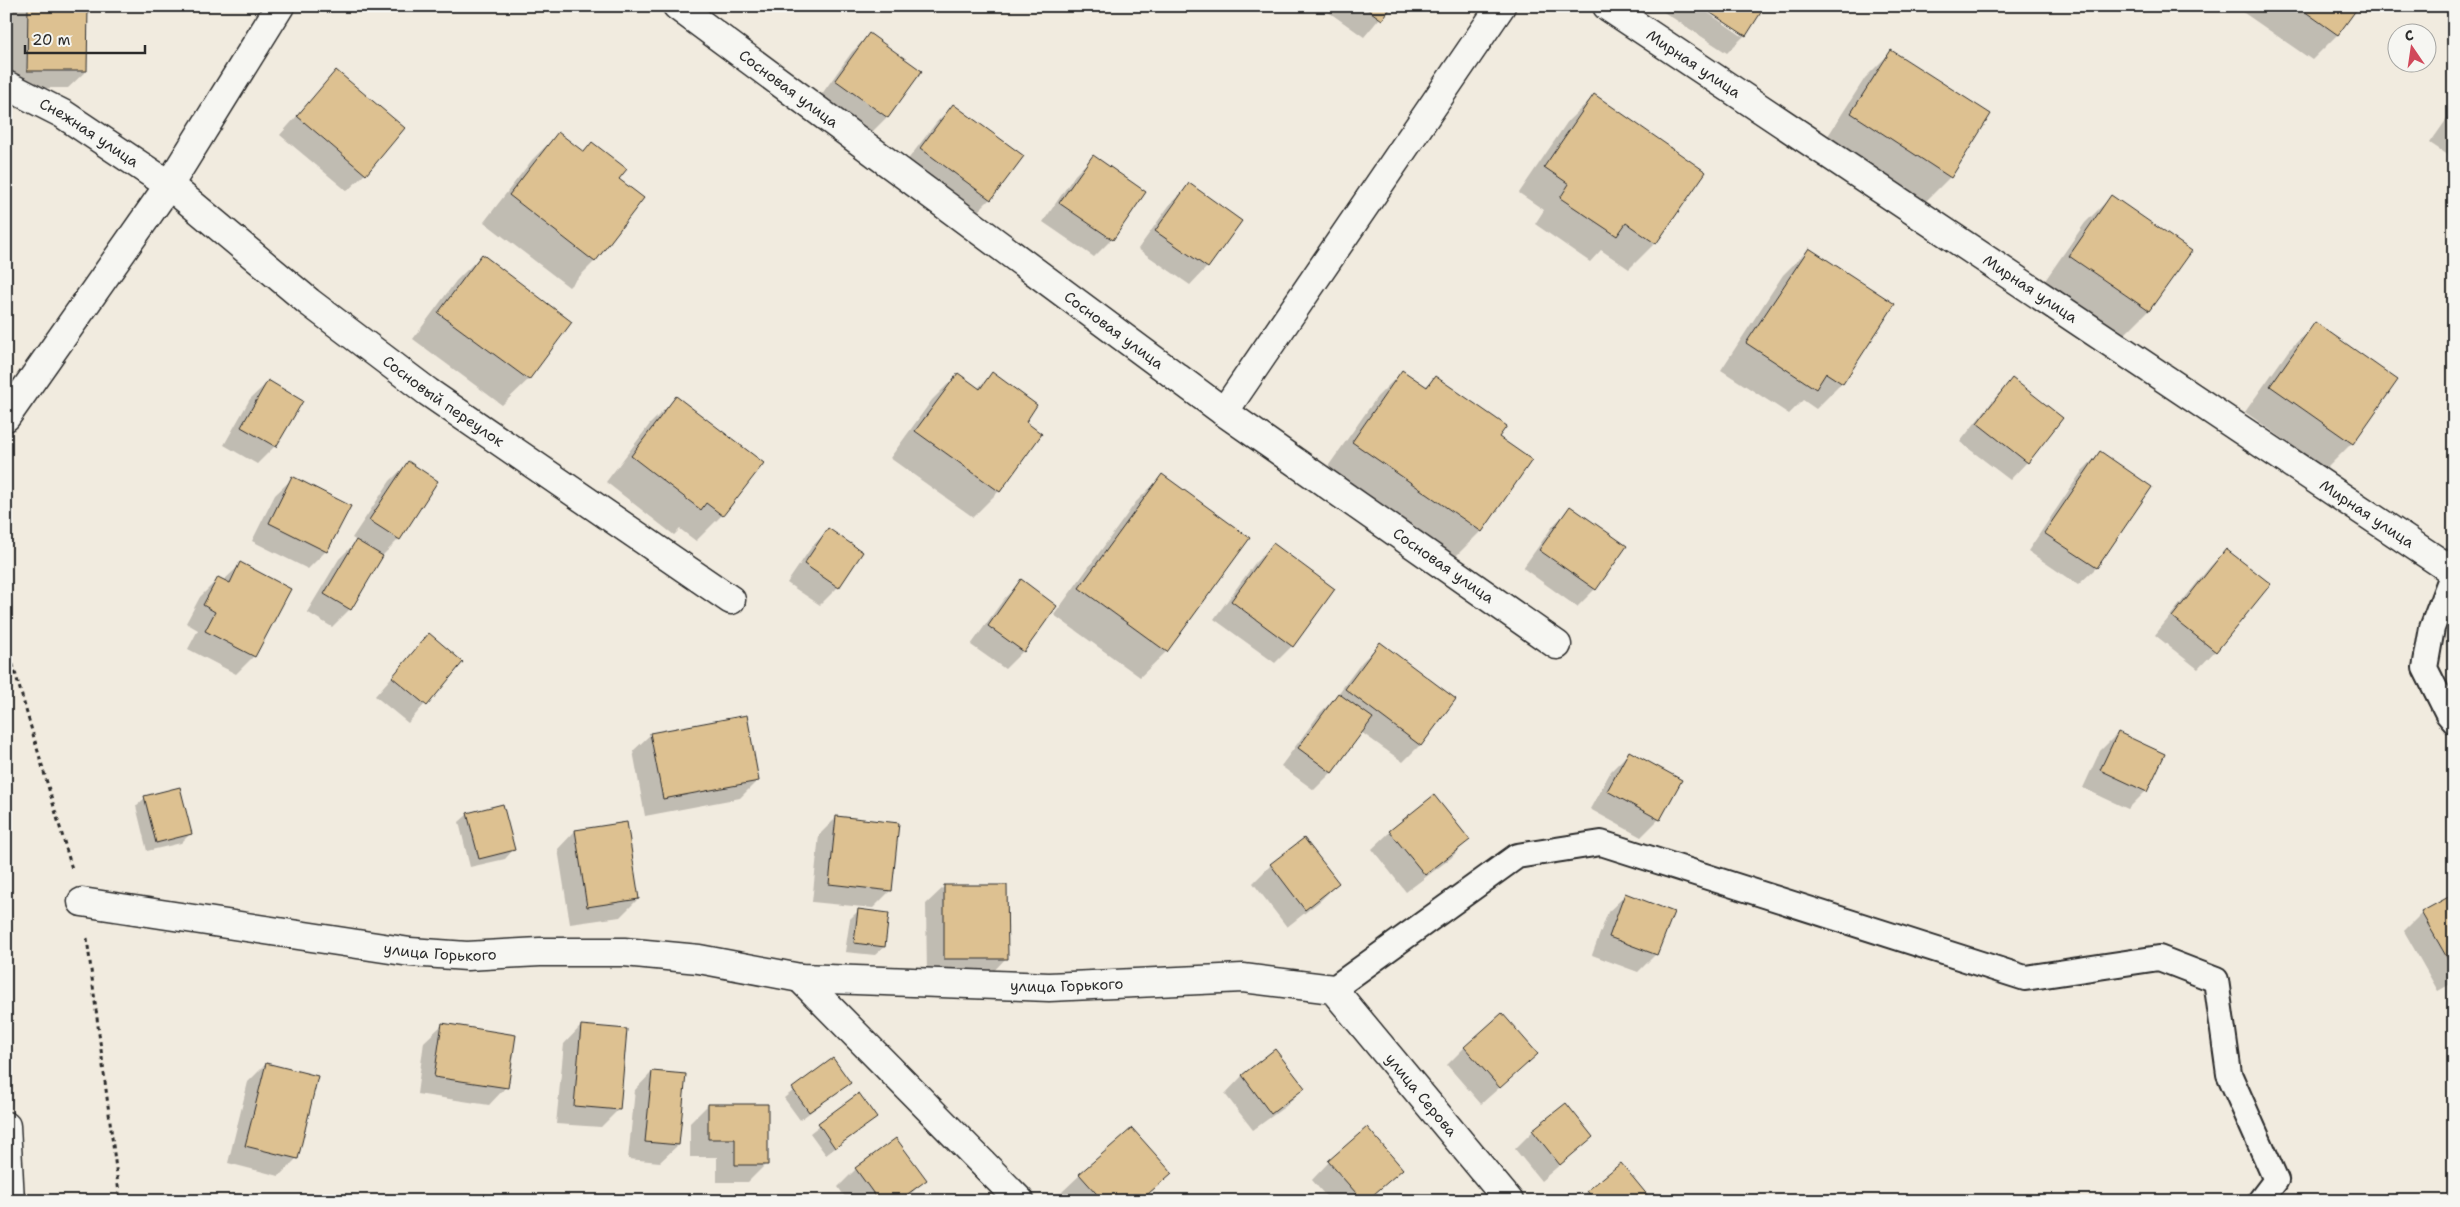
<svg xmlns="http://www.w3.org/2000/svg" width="2460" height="1207" font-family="'Shantell Sans',sans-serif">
<rect width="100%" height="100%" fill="#f1ebdf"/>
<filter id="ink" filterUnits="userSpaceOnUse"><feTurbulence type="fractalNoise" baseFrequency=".02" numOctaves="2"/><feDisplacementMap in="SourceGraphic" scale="10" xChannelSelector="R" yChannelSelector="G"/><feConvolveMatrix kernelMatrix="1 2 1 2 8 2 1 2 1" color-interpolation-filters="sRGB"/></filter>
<g filter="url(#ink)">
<!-- shadow -->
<path fill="#0003" d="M13,6H87L86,71L68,88H9L11,8Z
M1320,6H1390L1364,37Z
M1698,6L1742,36V32L1764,6L1745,35L1727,53L1656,7Z
M2234,6H2357L2337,35L2312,60Z
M870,34L887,117L869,135L819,98L852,52Z
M1891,52L1950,177L1924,203L1826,139L1865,78Z
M336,72L365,174L347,191L280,135Z
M1594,96L1655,243L1629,269L1601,250L1590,262L1535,224L1544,210L1519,193L1568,121Z
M953,105L1022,156L990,199L972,217L903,166L936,123Z
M2454,109V159L2430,143Z
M558,134L582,153L592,143L617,180L595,261L569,287L484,222L532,160Z
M1093,157L1144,193L1112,239L1094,257L1043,222L1075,175Z
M1189,185L1207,267L1190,285L1138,249L1171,203Z
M2111,197L2190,251L2148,311L2122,337L2044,282L2085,223Z
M1809,249L1894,304L1842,383L1816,409L1803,400L1789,414L1721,370L1783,275Z
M482,255L571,322L528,380L502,405L413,339L456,281Z
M2315,324L2352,443L2326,469L2245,412L2289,350Z
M1403,371L1425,387L1435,378L1497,437L1530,460L1481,531L1455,557L1327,468L1377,397Z
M958,374L977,389L992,374L1024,422L999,491L973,517L890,458L932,400Z
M2012,380L2027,462L2010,480L1960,442L1995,398Z
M268,382L275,446L257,464L224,445L250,399Z
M676,398L722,515L696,541L680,529L674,535L606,482L650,424Z
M2100,453L2150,487L2096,568L2078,585L2028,551L2082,471Z
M408,463L399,539L381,557L350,609L332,627L307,612L339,559L357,541L352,538L390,481Z
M1162,476L1249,539L1166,652L1140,677L1054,615L1136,502Z
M293,478L326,551L308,569L252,541L275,495Z
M1570,508L1595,589L1577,607L1523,568L1553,526Z
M828,530L838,587L820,605L787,583L811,548Z
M1273,545L1292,646L1275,663L1214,619L1255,563Z
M2226,550L2215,651L2198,669L2155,635L2209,568Z
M241,564L254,656L236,674L188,649L198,630L186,623L200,597L218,579L223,581Z
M1021,581L1023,651L1005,669L971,645L1004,599Z
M429,635L462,662L408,723L375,696Z
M1380,644L1420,745L1403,762L1361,732L1332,772L1314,790L1281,766L1320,713L1335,698L1362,662Z
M2118,733L2146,791L2128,809L2083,788L2100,751Z
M651,734L758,780L740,798L645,816L633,751Z
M1629,753L1659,819L1641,837L1590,809L1611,771Z
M145,798L190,834L181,843L147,851L136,806Z
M468,814L513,850L505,859L470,867L459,822Z
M837,817L890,891L873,908L812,902L819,835Z
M575,831L638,899L620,917L570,924L558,849Z
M1390,832L1468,840L1451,858L1406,892L1372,849Z
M1304,840L1338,883L1320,901L1287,927L1253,883L1271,865Z
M944,887L1006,958L989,976H927L926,904Z
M1626,895L1656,954L1638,972L1592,955L1608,912Z
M2454,896V982L2438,991L2404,931L2422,913Z
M858,911L884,947L875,955L845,952L850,919Z
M442,1025L506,1087L489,1105L417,1094L424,1042Z
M581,1026L618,1110L601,1127L556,1124L564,1044Z
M1465,1047L1537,1054L1481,1104L1447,1065Z
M1275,1051L1303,1088L1286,1106L1253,1130L1225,1094L1242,1076Z
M833,1060L849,1083L800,1120L784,1098Z
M266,1064L297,1158L279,1176L228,1163L248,1082Z
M652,1072L678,1145L660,1162L628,1159L635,1090Z
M859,1095L875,1118L826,1155L810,1133Z
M708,1105L766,1164L748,1182H717V1157H690V1123Z
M1566,1105L1592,1137L1541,1181L1515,1149L1533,1131Z
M1329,1162L1401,1168L1367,1201H1330L1312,1180Z
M856,1169L925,1180L903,1201H848L838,1187Z
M1170,1173L1141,1201H1070L1062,1192L1080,1175Z
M1588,1191L1643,1201H1579Z"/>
<!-- building -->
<path fill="#ddc191" stroke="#2b2b2b" d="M28,6H88L87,71H27Z
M1363,6H1392L1382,20Z
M1700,6H1765L1746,36Z
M2297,6H2359L2338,35Z
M869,33L922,71L888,118L835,80Z
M1891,50L1991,114L1951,178L1851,113Z
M336,70L405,128L366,175L297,116Z
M1594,94L1706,172L1656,244L1626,223L1617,236L1560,198L1569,184L1544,167Z
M953,104L1024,156L991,200L920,148Z
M558,132L584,152L592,142L627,169L619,179L644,198L595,262L509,195Z
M1093,155L1146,192L1113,240L1059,203Z
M1189,183L1242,221L1208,268L1155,231Z
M2111,195L2192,251L2149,311L2069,256Z
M1809,248L1895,304L1843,384L1826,373L1816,389L1746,343Z
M482,254L572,322L529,380L438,313Z
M2315,322L2398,380L2353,444L2270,386Z
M1402,370L1427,387L1435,376L1507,426L1499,437L1532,460L1482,532L1352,442Z
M992,372L1037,405L1026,422L1042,434L1000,492L915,431L958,373L980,389Z
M2012,378L2063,418L2028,463L1977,423Z
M268,380L303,401L276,447L241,427Z
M676,396L764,463L723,516L706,503L701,510L631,456Z
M2100,451L2152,487L2097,568L2044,533Z
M408,461L438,481L400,540L369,520Z
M1162,474L1250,538L1167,652L1079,588Z
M292,476L351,506L327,552L269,523Z
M1570,506L1627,546L1596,590L1539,550Z
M828,528L863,552L839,588L804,564Z
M356,540L383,556L351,610L324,594Z
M1273,543L1335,589L1293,647L1231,601Z
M2226,549L2271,584L2216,652L2172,617Z
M240,562L291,589L255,657L205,631L215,612L203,605L218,577L230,583Z
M1021,579L1057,606L1024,652L988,626Z
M429,633L463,662L427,706L392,677Z
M1380,642L1456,699L1421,746L1345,689Z
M1338,693L1373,718L1332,773L1298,748Z
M747,715L759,781L663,799L650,733Z
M2118,732L2165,754L2147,792L2100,770Z
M1629,751L1682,780L1660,820L1607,791Z
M180,787L192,834L156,843L144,796Z
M1434,795L1470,840L1425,875L1389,831Z
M503,804L515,850L479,859L467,813Z
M836,816L899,823L892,891L829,884Z
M627,822L639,899L587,907L575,830Z
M1304,838L1339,883L1305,910L1270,864Z
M944,885H1007L1008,959H944Z
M1625,893L1674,912L1657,955L1609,937Z
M2454,894V970L2421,912Z
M858,909L889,913L885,947L854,943Z
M1502,1013L1538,1054L1500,1088L1464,1047Z
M442,1023L516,1035L508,1088L434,1077Z
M581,1025L627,1029L620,1110L574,1106Z
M1275,1049L1305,1088L1271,1114L1242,1075Z
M833,1058L851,1083L809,1112L792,1088Z
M266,1063L318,1076L298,1159L245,1146Z
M652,1071L686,1074L679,1145L645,1142Z
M859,1093L877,1118L835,1148L818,1123Z
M1566,1103L1593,1137L1560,1165L1532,1130Z
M708,1104H768V1165H735V1139H708Z
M1367,1127L1403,1169L1366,1201H1363L1328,1161Z
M1132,1128L1172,1173L1140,1201H1103L1079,1174Z
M896,1138L927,1180L898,1201H879L855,1168Z
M1621,1163L1649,1197L1644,1201H1596L1587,1191Z"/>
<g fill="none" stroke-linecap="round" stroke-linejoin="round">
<!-- service casing -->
<g stroke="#2b2b2b" stroke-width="28">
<path id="service" d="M2453,573L2432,628L2425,668L2448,714L2454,721
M1333,989L1517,856L1601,843L2025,978L2159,958L2216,980L2229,1074L2276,1180L2260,1201"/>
</g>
<!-- minor casing -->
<g stroke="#2b2b2b" stroke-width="31">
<g id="minor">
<path id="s1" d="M677,6L1224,412L1557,645"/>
<path id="s2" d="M1607,6L2454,572"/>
<path id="s3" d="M6,85L63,114L169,185L309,302L428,392L731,600"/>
<path d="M1224,412L1501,6"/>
<path d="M6,417L169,185L280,6"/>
<path id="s4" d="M82,902L410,952L467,956L540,952H624L699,959L800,978L1049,987L1243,978L1333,989L1509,1201"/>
<path d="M800,978L1020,1201"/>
<path d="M6,1126L10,1201"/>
</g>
</g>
<!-- path -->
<path stroke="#2b2b2b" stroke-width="3" stroke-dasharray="4 4" stroke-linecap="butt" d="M6,641L72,869
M87,938L120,1201"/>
<!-- service -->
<use href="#service" stroke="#f6f6f2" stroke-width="24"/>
<!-- minor -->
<use href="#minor" stroke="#f6f6f2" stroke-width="28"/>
</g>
</g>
<g text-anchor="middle" stroke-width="4" stroke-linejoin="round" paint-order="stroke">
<!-- street labels -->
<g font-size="15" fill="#2b2b2b" stroke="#f6f6f2">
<text dy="5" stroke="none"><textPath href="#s2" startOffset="104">Мирная улица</textPath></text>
<text dy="5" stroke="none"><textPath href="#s1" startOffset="139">Сосновая улица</textPath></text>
<text dy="5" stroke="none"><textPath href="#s3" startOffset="96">Снежная улица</textPath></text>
<text dy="5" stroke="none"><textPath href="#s2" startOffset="509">Мирная улица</textPath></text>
<text dy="5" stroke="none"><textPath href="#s1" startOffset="544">Сосновая улица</textPath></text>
<text dy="5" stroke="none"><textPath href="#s3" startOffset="541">Сосновый переулок</textPath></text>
<text dy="5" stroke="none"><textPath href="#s2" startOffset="914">Мирная улица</textPath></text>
<text dy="5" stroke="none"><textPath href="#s1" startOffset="949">Сосновая улица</textPath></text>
<text dy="5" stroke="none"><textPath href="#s4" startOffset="362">улица Горького</textPath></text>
<text dy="5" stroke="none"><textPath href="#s4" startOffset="991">улица Горького</textPath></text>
<text dy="5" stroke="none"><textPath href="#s4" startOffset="1396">улица Серова</textPath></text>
</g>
</g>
<!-- margin -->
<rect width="2460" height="1207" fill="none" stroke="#f6f6f2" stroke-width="25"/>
<rect x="12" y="12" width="2435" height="1182" fill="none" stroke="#2b2b2b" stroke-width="2" filter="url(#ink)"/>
<!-- north arrow -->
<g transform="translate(2412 48) rotate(347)"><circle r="24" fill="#f6f6f2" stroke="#a5a5a2"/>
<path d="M0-4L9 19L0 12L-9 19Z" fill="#d1495b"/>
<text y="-8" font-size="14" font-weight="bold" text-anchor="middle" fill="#2b2b2b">С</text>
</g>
<!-- scale -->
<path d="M25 45v8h120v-8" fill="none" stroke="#2b2b2b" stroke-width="2.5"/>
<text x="32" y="45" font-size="15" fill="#2b2b2b" stroke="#f6f6f2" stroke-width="4" paint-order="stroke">20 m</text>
</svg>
